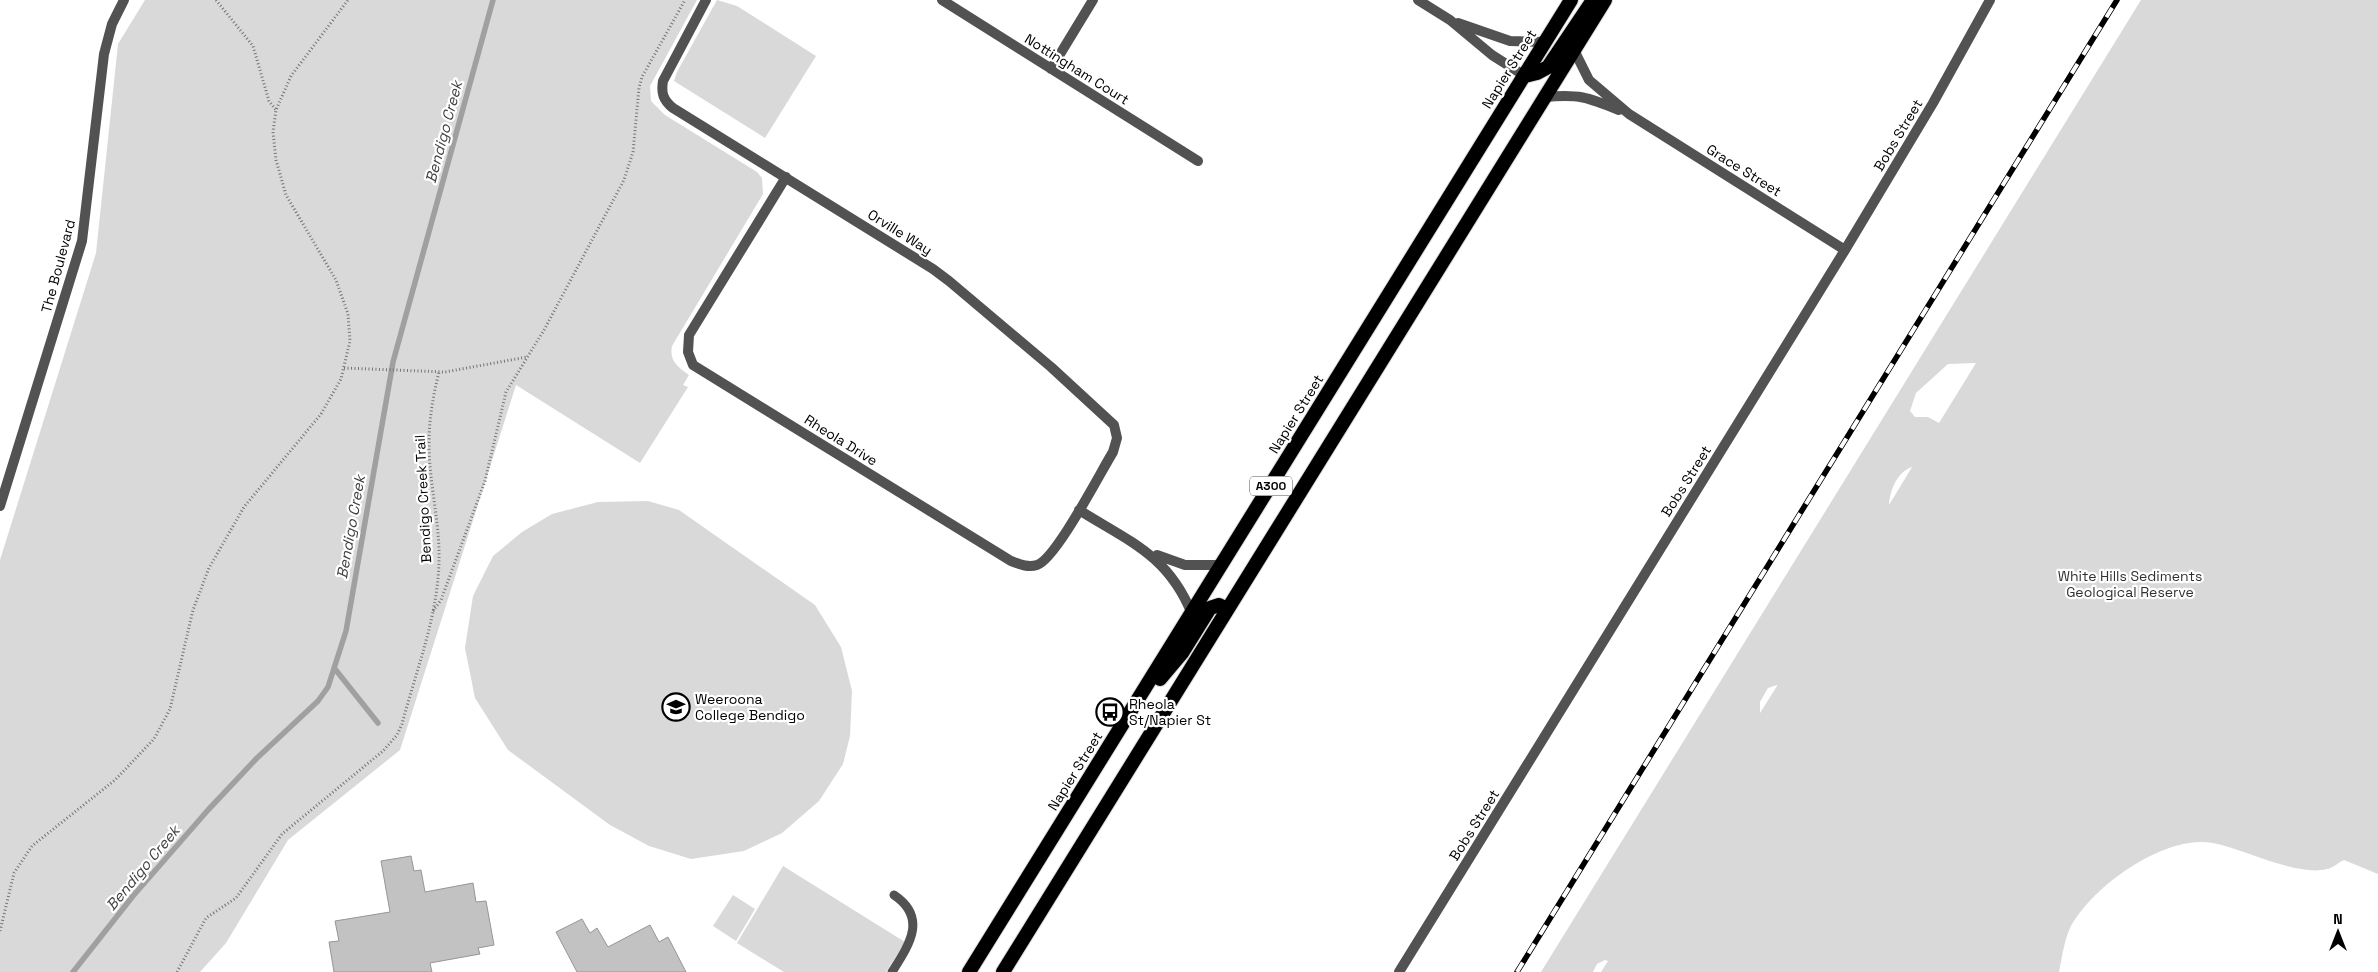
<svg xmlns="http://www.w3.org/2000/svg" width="2378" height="972" font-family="'Space Grotesk',sans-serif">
<rect width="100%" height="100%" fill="#fff"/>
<!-- green -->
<path fill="#d9d9d9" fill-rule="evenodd" d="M145,0H697L650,86L651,101L665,115L757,172L762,178L763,194L672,346C669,361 678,367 689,375L683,385L688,387L640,463L516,385L400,750L288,840L226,943L200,972H0V560L96,253L118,44Z
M717,0L737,6L816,56L765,138L674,81L677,72Z
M2141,0H2378V874L2344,860C2339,862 2333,868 2327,869C2298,877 2244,849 2213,843C2165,834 2092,886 2070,928C2064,941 2062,958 2059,972H1601L1608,961L1605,960L1597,964L1593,972H1541ZM1976,363L1939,423L1928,417H1915L1910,411L1916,393L1948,364ZM1912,467L1889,505C1890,490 1897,472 1912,467ZM1777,685V686L1760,713V702L1768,688Z
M648,501L679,510L815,605L841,647L852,691L850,736L843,764L819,801L782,833L744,851L691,859L649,846L610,825L508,750L475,698L465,648L473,596L493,556L522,532L552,514L598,502Z
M783,866L905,942L886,972H784L737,943Z
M733,895L755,909L736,941L713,926Z"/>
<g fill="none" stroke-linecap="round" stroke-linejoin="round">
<!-- stream -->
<path stroke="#a0a0a0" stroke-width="5.5" d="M335,669L378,723
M73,972L133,896L208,810L257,758L318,701L328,687L346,631L393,362L493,0"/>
</g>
<!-- building -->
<path fill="#c2c2c2" stroke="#969696" d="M411,856L414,871L421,870L425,892L473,883L476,902L486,901L494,945L478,948L480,954L430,963L432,972H334L329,942L339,941L335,921L390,912L381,861Z
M582,919L590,933L597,928L608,947L650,925L659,942L668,937L686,972H577L556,932Z"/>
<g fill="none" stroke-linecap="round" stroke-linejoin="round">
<!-- trunk casing -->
<g stroke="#dbdbdb" stroke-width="16">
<path id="trunk" d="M1525,76L1537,73L1548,67L1593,0
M1160,679L1182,653L1210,608L1219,605L1227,609
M969,972L1571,0
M1003,972L1605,0"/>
</g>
<!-- path -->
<path stroke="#747474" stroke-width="3" stroke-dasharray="1 2.5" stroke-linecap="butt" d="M216,0L253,46L269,101L276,110
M344,368L445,372L527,357
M433,611L441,600L485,481L506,392L544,330L624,180L633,152L639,88L642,77L685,0
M0,931L14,873L32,846L115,780L154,739L170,709L193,610L209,568L244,507L321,414L341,379L350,341L348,314L336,280L286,195L276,160L273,132L276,110L291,76L348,0
M177,972L206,918L236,898L282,834L383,751L397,735L402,724C416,671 438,616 439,561C440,522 429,483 429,444C429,419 433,396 439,372"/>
<!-- service -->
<path stroke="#525252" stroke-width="9" d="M892,972C909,945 928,918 894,895"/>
<!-- minor -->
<path stroke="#525252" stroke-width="10" d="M706,0L663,81C661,93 663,100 673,108L933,269L949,281L1051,367L1114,425L1117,438L1113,452C1100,473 1056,559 1037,565C1028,568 1019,564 1011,561L693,365L688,352L689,335L786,177
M942,0L1198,161
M1418,0L1450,20L1492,55L1525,76
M1458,23L1510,41L1546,42
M1574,50L1589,80L1629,114L1845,250
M1051,69L1093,0
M1545,97C1579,94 1587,97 1619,110
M0,506L82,241L104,54L112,24L124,0
M1079,510C1130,542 1168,555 1192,614
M1157,555L1185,565H1222
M1399,972L1845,250L1933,103L1990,0"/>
<!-- trunk -->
<use href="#trunk" stroke="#000" stroke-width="14"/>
<!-- rail casing -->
<g stroke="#000" stroke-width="5.5">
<path id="rail" d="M1517,972L2117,0"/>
</g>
<!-- rail -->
<use href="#rail" stroke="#fff" stroke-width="4" stroke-dasharray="11" stroke-linecap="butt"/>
</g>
<!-- icons -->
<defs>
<g id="school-ring" transform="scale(1.4375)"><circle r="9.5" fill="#fff" stroke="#000" stroke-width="1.5"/><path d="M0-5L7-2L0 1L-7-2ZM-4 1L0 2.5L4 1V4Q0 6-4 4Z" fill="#000"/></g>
<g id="bus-ring" transform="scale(1.4375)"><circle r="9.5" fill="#fff" stroke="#000" stroke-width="1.5"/><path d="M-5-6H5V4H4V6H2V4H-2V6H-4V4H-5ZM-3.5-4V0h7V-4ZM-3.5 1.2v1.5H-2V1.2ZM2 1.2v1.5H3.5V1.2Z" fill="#000"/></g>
</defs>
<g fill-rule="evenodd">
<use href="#school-ring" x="676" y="707"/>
<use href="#bus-ring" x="1110" y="712"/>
</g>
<g text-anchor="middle" stroke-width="4.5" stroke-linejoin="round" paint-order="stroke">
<!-- shield labels -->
<rect fill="#fff" stroke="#4c4c4c" stroke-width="1" x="1250" y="476.5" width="42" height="19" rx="4"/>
<g font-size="12" font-weight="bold" fill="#000">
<text x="1271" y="490">A300</text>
</g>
<!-- street labels -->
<g font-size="14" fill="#000" stroke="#fff">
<text transform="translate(1077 69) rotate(32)" y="5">Nottingham Court</text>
<text transform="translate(1509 69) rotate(-58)" y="5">Napier Street</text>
<text transform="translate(1898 135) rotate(-59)" y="5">Bobs Street</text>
<text transform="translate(1744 170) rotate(32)" y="5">Grace Street</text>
<text transform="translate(900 232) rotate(32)" y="5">Orville Way</text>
<text transform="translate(58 266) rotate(-75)" y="5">The Boulevard</text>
<text transform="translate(1296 414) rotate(-58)" y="5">Napier Street</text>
<text transform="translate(841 440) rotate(32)" y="5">Rheola Drive</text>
<text transform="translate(1686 481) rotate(-58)" y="5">Bobs Street</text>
<text transform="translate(423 499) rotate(-93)" y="5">Bendigo Creek Trail</text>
<text transform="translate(1075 771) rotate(-58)" y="5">Napier Street</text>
<text transform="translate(1474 825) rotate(-58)" y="5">Bobs Street</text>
</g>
<!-- park labels -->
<g font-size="14" fill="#303030" stroke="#fff">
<text x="2130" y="581">White Hills Sediments<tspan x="2130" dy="16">Geological Reserve</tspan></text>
</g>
<!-- poi labels -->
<g font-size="14" fill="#000" stroke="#fff" text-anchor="start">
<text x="695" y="704">Weeroona<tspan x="695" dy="16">College Bendigo</tspan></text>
<text x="1129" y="709">Rheola<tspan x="1129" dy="16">St/Napier St</tspan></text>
</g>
<!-- water labels -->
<g font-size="15" font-style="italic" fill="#414141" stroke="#fff">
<text transform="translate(444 132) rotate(-75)" y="5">Bendigo Creek</text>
<text transform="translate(351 527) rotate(-80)" y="5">Bendigo Creek</text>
<text transform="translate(143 868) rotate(-50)" y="5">Bendigo Creek</text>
</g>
</g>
<!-- north arrow -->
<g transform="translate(2338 932)" stroke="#ffffff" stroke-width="4" paint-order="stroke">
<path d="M0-4L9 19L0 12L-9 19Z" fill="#000000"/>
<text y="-8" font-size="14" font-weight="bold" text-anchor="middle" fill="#000000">N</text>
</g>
</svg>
